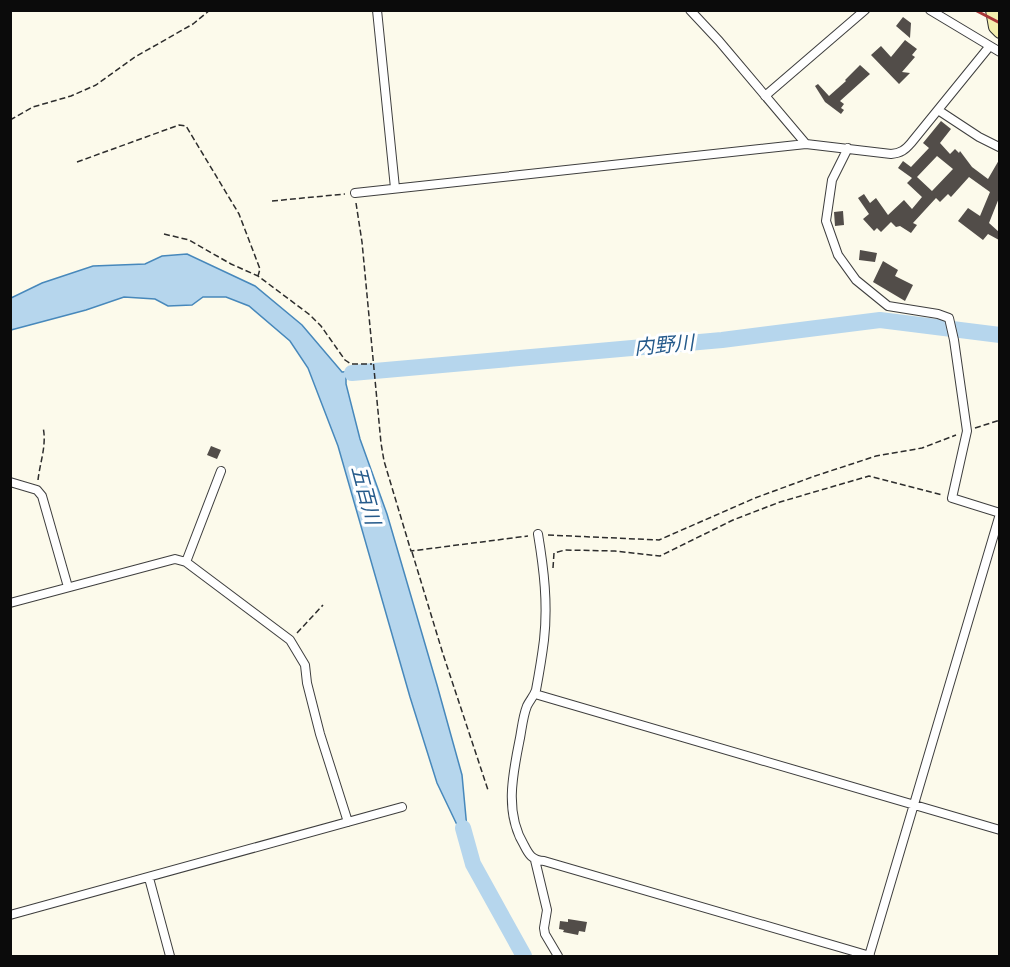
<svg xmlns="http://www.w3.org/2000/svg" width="1010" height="967" font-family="Lora,'Noto Sans JP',serif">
<rect width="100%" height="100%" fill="#fcfaeb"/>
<!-- water -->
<path fill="#b6d6ed" stroke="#4788bb" stroke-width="1.5" d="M187,254L255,286L302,325L342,372L373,370V373L346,377V384L360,439L387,514L437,685L462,775L469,850L437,783L410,697L338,446L308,368L290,341L249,306L226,297H203L192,305L168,306L155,299L124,297L86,310L11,330V298L42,283L93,266L145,264L162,256Z"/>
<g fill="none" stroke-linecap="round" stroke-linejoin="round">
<!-- river -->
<path stroke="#b6d6ed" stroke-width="16" d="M352,373L722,340L880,320L1000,335
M463,828L473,864L524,956"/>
</g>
<!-- building -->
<path fill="#524d49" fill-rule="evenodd" d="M903,17L911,23L910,38L896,26Z
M905,40L917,49L912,55L915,57L902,72L910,73L899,84L871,55L881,46L891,57Z
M860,65L870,74L840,101L844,104L841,108L844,110L841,114L825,102L815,86L818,84L829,96L846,81L845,80Z
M941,121L951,129L940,143L950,154L955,149L959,153L960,151L972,167L988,179L999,160V198L989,223L999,232V240L988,234L983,240L958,221L968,208L980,216L990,192L969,177L951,197L948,194L940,202L936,198L913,223L917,225L911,233L900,226L896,227L891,222L881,232L877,228L874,231L863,219L869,214L858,198L864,194L870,203L876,198L888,215L904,200L912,209L922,197L907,183L912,178L898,168L903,161L911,167L929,148L923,143ZM937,156L953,169L932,191L917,177Z
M843,211L844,225L835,226L834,212Z
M860,250L877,253L875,262L859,260Z
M883,261L898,270L895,276L913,285L905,301L873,282Z
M211,446L221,450L217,459L207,455Z
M568,919L587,922L585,932L579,931L578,935L563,932L564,930L559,929L560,921L568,922Z"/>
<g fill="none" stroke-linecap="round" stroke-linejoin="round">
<!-- minor casing -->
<g stroke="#3e3e3e" stroke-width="10">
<path id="minor" d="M377,10L395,188
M690,10L719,41L806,144
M930,10L1000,52
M765,96L865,10
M938,110L979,137L999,147
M848,148L832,180L826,221L838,255L856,280L888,306L938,314L949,318L954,340L967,431L952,498L1000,513
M355,193L806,144L891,154C901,153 905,150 911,143L989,47
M10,482L37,490L42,496L68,587
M538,534C544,570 548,604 544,640C542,656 539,674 536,690C534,696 530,700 527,706C523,716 522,727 520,738C513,773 504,812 524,845C529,855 532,860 544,861L870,956
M186,562L221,471
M10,603L175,559L186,562L290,640L305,665L307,683L320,734L348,822
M535,694L1000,830
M535,860L547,910L544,928L545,934L558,956
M149,878L170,956
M10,915L402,807
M869,956L1000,514"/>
</g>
<!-- secondary casing -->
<g stroke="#2d2d2d" stroke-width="14">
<path id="secondary" d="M992,10L995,27L1000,32"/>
</g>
<!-- path -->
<path stroke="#2d2d2d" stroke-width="1.5" stroke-dasharray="6 3" stroke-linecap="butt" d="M10,120L33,107L71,96L96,85L135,57L193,24L210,10
M77,162L179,125L186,126L239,214L260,269L258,276
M272,201L345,194
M356,203L362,242L381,443L384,461L411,551L528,536
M164,234L189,240L231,264L258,276L310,315L321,326L345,360L351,364H372
M975,428L1000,420
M38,480C40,462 47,445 43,427
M548,535L659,540L755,498L815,476L876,456L922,448L956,435
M412,552L443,654L488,790
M553,568L554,553L565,550L615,551L660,556L733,520L780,502L869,476L942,495
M297,633L323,605"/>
<!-- minor -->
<use href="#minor" stroke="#fff" stroke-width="8"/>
<!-- secondary -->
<use href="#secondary" stroke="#f4efae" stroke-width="12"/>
<!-- rail -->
<path stroke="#a83636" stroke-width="3" d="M975,10L1000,23"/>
</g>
<g text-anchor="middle" stroke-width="6" stroke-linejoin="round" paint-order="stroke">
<!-- water labels -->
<g font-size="20" font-style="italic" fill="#255a8b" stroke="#fff">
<text transform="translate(664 345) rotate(-5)" y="7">内野川</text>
<text transform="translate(366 495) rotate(75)" y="7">五百川</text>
</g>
</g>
<!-- border -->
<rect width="1010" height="967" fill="none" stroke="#0b0b0b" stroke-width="24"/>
</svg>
